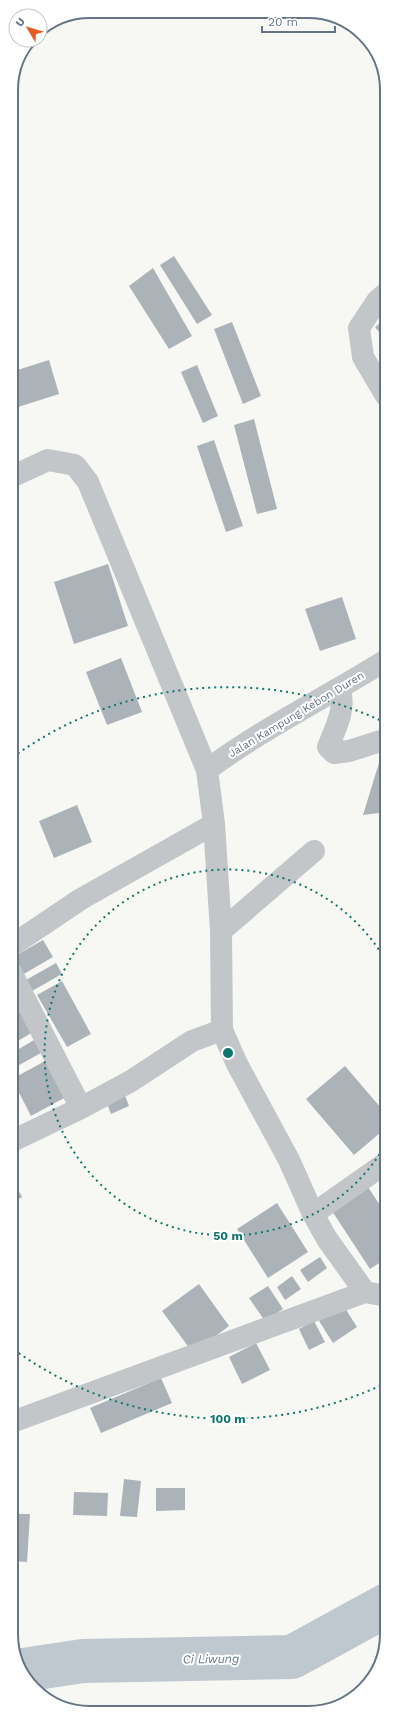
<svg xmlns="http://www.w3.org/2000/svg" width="398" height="1724" font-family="'Work Sans',sans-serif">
<rect width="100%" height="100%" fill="#f7f7f4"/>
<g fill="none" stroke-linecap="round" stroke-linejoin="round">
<!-- river -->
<path stroke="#bfc8ce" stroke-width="44" d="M23,1670L83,1661L292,1657L387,1605"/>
</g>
<!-- building -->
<path fill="#abb3b9" d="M174,256L212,315L197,324L160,265Z
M153,268L192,336L169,349L129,286Z
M386,318V341L375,327Z
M232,322L261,396L243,404L214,329Z
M386,359V382L375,369Z
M49,360L59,394L15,408L11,395V372Z
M197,365L218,416L203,423L181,372Z
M254,419L277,509L257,514L234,425Z
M214,440L243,526L226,532L197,446Z
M108,564L128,626L74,644L54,582Z
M342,597L356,639L320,651L305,609Z
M121,658L142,712L107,725L86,672Z
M382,753L387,754V812L363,815Z
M77,805L92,842L54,858L39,821Z
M43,940L53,957L22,975L12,958Z
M56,963L62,974L32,991L26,980Z
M62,981L91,1034L67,1047L37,995Z
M23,1005L38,1029L11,1045V1012Z
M41,1036L48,1049L12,1069V1053Z
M47,1060L66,1097L31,1116L12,1079Z
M345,1066L387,1115V1127L354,1155L306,1099Z
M124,1093L129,1106L111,1114L106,1101Z
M12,1179L22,1197L12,1203Z
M368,1187L387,1216V1258L370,1269L332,1211Z
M277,1203L308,1252L268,1278L237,1229Z
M320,1257L327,1268L308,1282L300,1270Z
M292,1276L301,1289L285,1300L277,1287Z
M199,1284L229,1326L193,1353L162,1311Z
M268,1286L283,1309L265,1321L249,1298Z
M343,1305L357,1327L333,1343L319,1321Z
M314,1321L325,1342L309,1350L299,1329Z
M256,1343L270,1370L242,1384L229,1357Z
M161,1378L172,1403L101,1433L90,1408Z
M124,1479L141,1481L137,1517L120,1516Z
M156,1488H185V1510L156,1511Z
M74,1492L108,1493L107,1516L73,1515Z
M12,1514H30L27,1562L12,1561Z"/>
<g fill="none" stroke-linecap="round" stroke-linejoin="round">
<!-- street -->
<path stroke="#c2c6c9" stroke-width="22" d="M386,293L377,301L359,328L363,357L386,396
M11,477L48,460L75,465L88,482L207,770L214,824L221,931L222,1030L237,1064L289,1160L313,1214L327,1239L365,1292L387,1296
M339,689C347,708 335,729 328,747L334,753L349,751L387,739
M207,770C263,728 327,697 386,660
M221,931L314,851
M11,946L81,899L214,824
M11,972L81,1108
M12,1141L81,1108L131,1081L192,1041L222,1030
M313,1214L387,1162
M12,1422L365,1292"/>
</g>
<!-- distance rings -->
<g fill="none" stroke="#0f766e" stroke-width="2" stroke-dasharray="2 4">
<path d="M386 1144A183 183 0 1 1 386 961"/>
<path d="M386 1383A366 366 0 0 1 13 1349M13 757A366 366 0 0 1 386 723"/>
</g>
<g text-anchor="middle" stroke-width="4" stroke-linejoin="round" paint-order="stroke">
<!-- street labels -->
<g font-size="11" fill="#657585" stroke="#fff">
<text transform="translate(296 714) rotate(-31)" y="4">Jalan Kampung Kebon Duren</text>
</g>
<!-- water labels -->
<g font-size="12" font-style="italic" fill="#617782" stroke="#fff">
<text transform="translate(211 1659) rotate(-1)" y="4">Ci Liwung</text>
</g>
</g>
<!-- crop -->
<path d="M0 0H398V1724H0ZM90 18H308A72 72 0 0 1 380 90V1634A72 72 0 0 1 308 1706H90A72 72 0 0 1 18 1634V90A72 72 0 0 1 90 18Z" fill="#fff" fill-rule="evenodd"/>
<path fill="none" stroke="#657585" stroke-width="2" d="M90 18H308A72 72 0 0 1 380 90V1634A72 72 0 0 1 308 1706H90A72 72 0 0 1 18 1634V90A72 72 0 0 1 90 18Z"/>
<circle cx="228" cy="1053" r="6" fill="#0f766e" stroke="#fff" stroke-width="2"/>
<g font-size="12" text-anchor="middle" font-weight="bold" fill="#0f766e" stroke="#fff" stroke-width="4" stroke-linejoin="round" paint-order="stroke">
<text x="228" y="1240">50 m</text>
<text x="228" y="1423">100 m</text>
</g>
<!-- north arrow -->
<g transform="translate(28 28) rotate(308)"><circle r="19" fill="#ffffff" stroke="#c1c8ce"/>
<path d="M0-3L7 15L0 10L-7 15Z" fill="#e75c24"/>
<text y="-6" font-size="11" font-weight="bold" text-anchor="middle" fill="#657585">U</text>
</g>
<!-- scale -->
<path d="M262 26v6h73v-6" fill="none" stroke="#657585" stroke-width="2"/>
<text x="268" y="26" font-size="12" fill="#657585" stroke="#ffffff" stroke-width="3" paint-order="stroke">20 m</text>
</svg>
